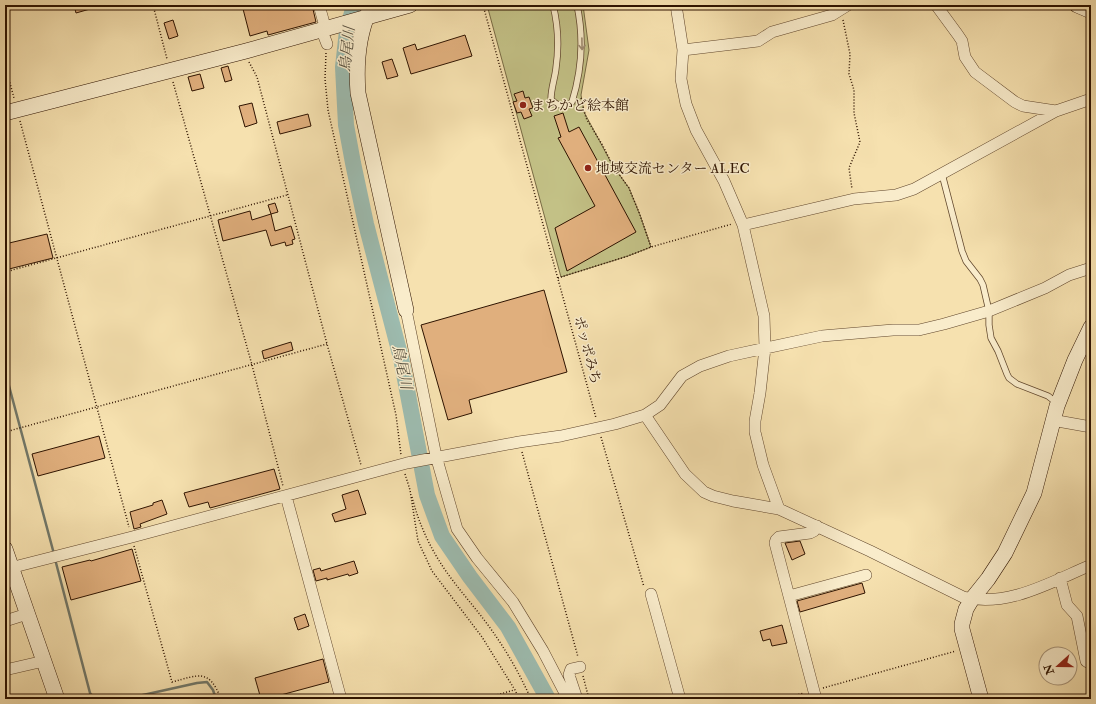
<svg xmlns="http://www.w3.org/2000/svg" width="1096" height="704" font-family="'IM FELL Double Pica','Noto Serif JP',serif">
<rect width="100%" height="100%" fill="#f6e1af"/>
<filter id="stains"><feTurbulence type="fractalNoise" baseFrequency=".005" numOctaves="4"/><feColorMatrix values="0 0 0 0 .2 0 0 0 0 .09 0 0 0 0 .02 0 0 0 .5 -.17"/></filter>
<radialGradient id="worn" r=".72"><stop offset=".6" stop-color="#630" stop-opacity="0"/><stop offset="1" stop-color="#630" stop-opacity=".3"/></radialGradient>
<!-- green -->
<path fill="#c3c186" stroke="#786a43" d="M487,5H583L589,50L581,95L584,112L613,166L629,188L640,215L651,247L628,256L561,277Z"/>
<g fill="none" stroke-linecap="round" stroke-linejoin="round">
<!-- stream -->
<path stroke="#71786a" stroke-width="2.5" d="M5,371L54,554
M55,559L90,693L95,699
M125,699L197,683L207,682L213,690L216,699"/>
<!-- river -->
<path stroke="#9dbcb0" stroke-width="16" d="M354,5L347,31L343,67L346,125L353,163L366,224L401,358L427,495L442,536L470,577L508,627L548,699"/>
</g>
<!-- building -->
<path fill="#e0af7d" stroke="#2e1300" d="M74,5H97V7L76,13Z
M242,5H312L316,22L268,35L267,31L250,36Z
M173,20L178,36L169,39L164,23Z
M465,35L472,56L411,74L403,48L415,44L417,50Z
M392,59L398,76L387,79L382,62Z
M228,66L232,80L225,82L221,68Z
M200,74L204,88L192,91L188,77Z
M523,91L525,98L529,97L533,108L529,109L532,116L524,119L521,112L517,113L513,102L517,101L514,94Z
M252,103L257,123L245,127L239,106Z
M563,113L569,132L579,127L636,232L567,271L555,228L595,206L558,138L561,137L554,116Z
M308,114L311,126L280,134L277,122Z
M275,203L278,212L271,214L268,205Z
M250,211L252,220L271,214L275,231L291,226L295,239L292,240L293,244L286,246L285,242L271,246L266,230L223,241L218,220Z
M47,234L53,258L5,270V244Z
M544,290L567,372L469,400L472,413L448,420L421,325Z
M291,342L293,350L264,359L262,351Z
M99,436L105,458L38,476L32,454Z
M274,469L280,489L210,508L208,502L189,507L184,493Z
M358,490L366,514L335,522L332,514L346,509L342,495Z
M162,500L167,514L140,524L141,527L134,529L130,512L153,505V503Z
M800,541L805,554L792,560L785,543Z
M132,549L141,581L71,600L62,567L90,560L91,561Z
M354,561L358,573L349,576L348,574L327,580V578L316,581L313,570L320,568L321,571Z
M862,583L865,593L800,612L797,601Z
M305,614L309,626L298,630L294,618Z
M782,625L787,643L772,646L770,639L763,641L760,631Z
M323,659L329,682L266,699H261L255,678Z"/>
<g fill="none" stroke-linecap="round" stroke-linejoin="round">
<!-- lane casing -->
<g stroke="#60462c" stroke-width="7">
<path id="lane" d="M553,5C558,25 559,47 556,68C555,78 551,88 551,99C556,106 566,108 572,102C582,70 584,38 577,5
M942,174L962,251L966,261L980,279L983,285L989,311V325L991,338L998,351L1007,374L1009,378L1017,384L1048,396L1057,403"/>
</g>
<!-- street casing -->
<g stroke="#60462c" stroke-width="12">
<path id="street" d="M319,5L324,23L322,31L327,44
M676,5L683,50L681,79L686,104L696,130L724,181L743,225L764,316L765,348L760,393L755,421V432L763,465L779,509
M936,5L958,35L962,41L965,57L975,72L1015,102L1023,106L1056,111
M683,50L758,41L772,32L832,15L848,5
M743,225L854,199L896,195L914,189L1056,111L1091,99
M406,310L436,456L457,529L477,558L513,602L543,651L568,699
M645,415L685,474L704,492L713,496L733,501L779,509L870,551L963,597C1008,608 1051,582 1091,565
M1052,420L1091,427
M286,496L341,699
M6,569L132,537L407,463L519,442L561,436L615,424L645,415L660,405L682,376L700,366L729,356L822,336L893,330H919L944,324L989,311L1045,288L1069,275L1091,268
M1060,578L1067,605L1077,616L1086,661L1091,664
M651,594L680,699
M789,596L866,575
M5,621L27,614
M5,670L44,661
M577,699L569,675L571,669L580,667
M816,699L775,543L776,540L779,537L810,533L814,531L817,526"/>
</g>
<!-- secondary casing -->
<g stroke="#2e1300" stroke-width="16">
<path id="secondary" d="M1077,5L1091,11
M369,11C358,36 356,66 358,93L406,310
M5,113L246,51L410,5
M5,549L57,699
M981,699L962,629V624L966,609L972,599L988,579L1005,553L1034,493L1057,406L1075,360L1091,327"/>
</g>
<!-- path -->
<path stroke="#2e1300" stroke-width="1.5" stroke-dasharray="1 2" stroke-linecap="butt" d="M153,5L167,59
M483,5L596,418
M843,20L850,54L849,74L854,90V113L860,142L849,168L852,189
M326,53L325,79L328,110L396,415L401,455
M249,62L257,77L327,344L361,465
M5,65L14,98
M173,82L252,365L283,486
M581,98L586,118L603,146L613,166L629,188L640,215L651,247
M20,121L129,527
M5,272L287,195
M558,278L628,256L651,247L732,224
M5,432L327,344
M601,437L644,587
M522,452L578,657
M405,474L410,490L418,541L432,571L482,637L515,690L519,699
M412,497C419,525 432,552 448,574C463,595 481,614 495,635C509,655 521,677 531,699
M134,546L172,682C199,675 209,668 221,699
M583,676L589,699
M823,688L956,651
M483,699L514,690
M781,699L804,693"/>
<!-- lane -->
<use href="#lane" stroke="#f9eccb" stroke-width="5.5"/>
<!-- street -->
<use href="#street" stroke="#f9eccb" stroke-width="11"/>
<!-- secondary -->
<use href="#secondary" stroke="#f9eccb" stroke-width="15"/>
</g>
<!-- one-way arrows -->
<defs><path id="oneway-shaft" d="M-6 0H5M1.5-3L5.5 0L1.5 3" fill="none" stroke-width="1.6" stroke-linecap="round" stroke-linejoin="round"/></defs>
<use stroke="#9e8a70" href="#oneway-shaft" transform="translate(582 44) rotate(89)"/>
<!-- markers -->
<g fill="#8f2418" stroke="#f9eccb" stroke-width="1.5">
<circle cx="523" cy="105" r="4"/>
<circle cx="588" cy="168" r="4"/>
</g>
<g text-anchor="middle" stroke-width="3" stroke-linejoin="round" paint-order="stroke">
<!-- poi labels -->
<g font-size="14" fill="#2e1300" stroke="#f9eccb" text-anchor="start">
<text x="531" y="110">まちかど絵本館</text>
<text x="596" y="173">地域交流センター ALEC</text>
</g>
<!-- street labels -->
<g font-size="14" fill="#2e1300" stroke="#f9eccb">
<text transform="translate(588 350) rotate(75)" y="5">ポッポみち</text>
</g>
<!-- water labels -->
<g font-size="15" font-style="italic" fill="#554e3e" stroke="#f9eccb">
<text transform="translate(347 49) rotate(-84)" y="5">鳥尾川</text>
<text transform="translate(402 367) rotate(78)" y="5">鳥尾川</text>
</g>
</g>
<!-- margin -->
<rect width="1096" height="704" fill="none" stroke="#f6e1af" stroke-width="20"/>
<rect x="6" y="6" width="1084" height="692" fill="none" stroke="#2e1300" stroke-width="2"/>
<rect x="10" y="10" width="1076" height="684" fill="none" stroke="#2e1300"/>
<!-- north arrow -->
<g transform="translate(1058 666) rotate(249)"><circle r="19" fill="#f9eccb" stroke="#a8957a"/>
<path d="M0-3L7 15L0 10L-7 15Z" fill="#8f2418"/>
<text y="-6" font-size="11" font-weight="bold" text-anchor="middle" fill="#2e1300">N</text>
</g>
<rect width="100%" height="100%" filter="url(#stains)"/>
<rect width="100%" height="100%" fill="url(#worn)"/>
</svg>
